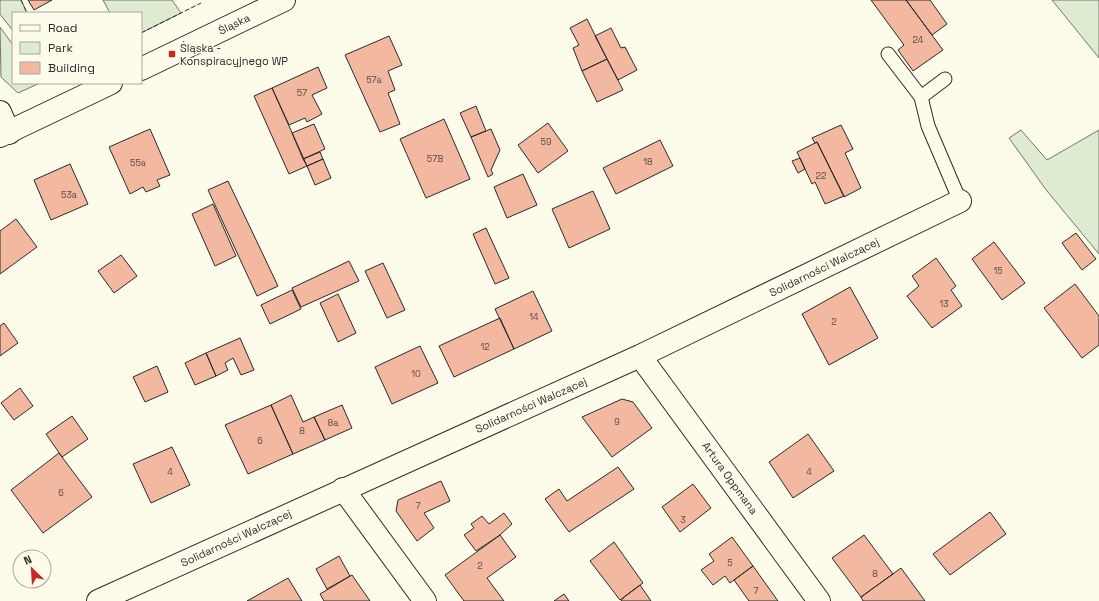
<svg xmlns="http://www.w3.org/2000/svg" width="1099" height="601" font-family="'Space Grotesk',sans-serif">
<rect width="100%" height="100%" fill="#fdfbea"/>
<!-- green -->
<path fill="#deebd1" stroke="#74746e" d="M0,0H21L27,13H13V31L0,14Z
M103,0H172L181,13L141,33V13H110Z
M1052,0H1099V58Z
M0,27L13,45V83H40L18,93L1,77Z
M1021,130L1047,160L1099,130V254L1047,191L1009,138Z"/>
<!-- building -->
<path fill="#f2b8a0" stroke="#2b2b2b" d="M28,0H52L34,10Z
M871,0H906L943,50L913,71L898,50L904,45Z
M906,0H930L947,24L932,35Z
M587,19L607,59L582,71L573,48L579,45L570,28Z
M611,28L621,48L625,47L637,70L618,80L595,36Z
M389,36L402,65L388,71L395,90L388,93L400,124L380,132L345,55Z
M607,59L623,90L597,102L582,71Z
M318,67L327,88L312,95L322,114L307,122L305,118L289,125L272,88Z
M272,88L307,166L289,174L254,96Z
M476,106L486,131L471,137L460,113Z
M444,119L470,179L426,198L400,139Z
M548,123L568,151L538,173L518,145Z
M314,124L325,149L303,159L292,133Z
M841,125L853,149L845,153L861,188L844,197L817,142L815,143L812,138Z
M150,129L170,175L157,180L160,186L146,192L143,187L130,194L109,147Z
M491,129L500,150L491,170L493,174L488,177L471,137Z
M660,140L673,166L616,194L603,168Z
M817,142L844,196L825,204L815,182L812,184L797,152Z
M320,152L323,159L307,166L303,159Z
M800,158L805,169L798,173L792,161Z
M323,159L331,178L315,185L307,166Z
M70,164L88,204L51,220L34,180Z
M523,174L537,205L507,218L494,187Z
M228,181L278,286L257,296L208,190Z
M593,191L610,229L569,248L552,209Z
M213,204L236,256L215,266L192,214Z
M16,219L37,247L0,274V231Z
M486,228L509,278L495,284L473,234Z
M1076,233L1096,259L1082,270L1062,243Z
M994,242L1025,283L1002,300L972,259Z
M121,255L137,276L114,293L98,271Z
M936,258L956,286L951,290L962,306L932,328L907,296L919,286L912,276Z
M349,261L359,281L301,307L292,288Z
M383,263L405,310L387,318L365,271Z
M1075,284L1099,316V345L1082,358L1044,308Z
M850,287L878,338L829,365L802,314Z
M292,290L301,309L270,324L261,305Z
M533,291L552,331L514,349L495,309Z
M338,294L356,333L338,342L320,303Z
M500,318L514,349L454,377L439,346Z
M4,323L18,343L0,356V326Z
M240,338L254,370L241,375L233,358L225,363L228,370L216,376L206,353Z
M420,346L438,383L392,404L375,367Z
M206,353L216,376L195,385L185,363Z
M157,366L168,392L145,402L133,377Z
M20,388L33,406L14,420L1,403Z
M291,395L303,422L314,417L325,440L293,454L271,405Z
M622,399L633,402L652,428L612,457L582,417Z
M271,405L293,454L248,474L225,425Z
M342,405L352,428L325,440L314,417Z
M72,416L88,439L62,457L46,434Z
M808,434L834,471L793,498L769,462Z
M172,447L190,485L151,503L133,464Z
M59,453L92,497L43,533L11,490Z
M618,467L634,489L569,532L545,499L559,489L567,501Z
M441,481L450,501L424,513L434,528L417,541L396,511L398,500Z
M693,484L711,508L680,532L662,507Z
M990,512L1006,534L950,575L933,554Z
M504,513L512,524L500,535L476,551L464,535L474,528L471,524L482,516L489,524Z
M500,535L516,557L487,578L504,601H464L445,575Z
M864,535L893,574L861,597L832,558Z
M732,537L753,566L730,583L725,576L713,585L701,570L714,561L709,554Z
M614,542L643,583L620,600L590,561Z
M339,556L350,576L327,589L316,569Z
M753,566L778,601H749L734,580Z
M901,568L925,601H863L861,597Z
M352,575L370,601H324L320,594Z
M288,578L302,601H247Z
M640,585L651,601H621L624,597Z
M564,594L569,601H554Z"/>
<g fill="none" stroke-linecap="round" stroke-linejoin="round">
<!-- service casing -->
<g stroke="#2b2b2b" stroke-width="15">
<path id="service" d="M888,54L921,97
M945,79L921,97L928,126L960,201"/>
</g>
<!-- minor casing -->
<g stroke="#2b2b2b" stroke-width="24">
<path id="minor" d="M0,112L9,133
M640,356L819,601
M343,489L425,601
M98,601L640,356L960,201"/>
</g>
<!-- tertiary casing -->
<g stroke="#2b2b2b" stroke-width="24">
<path id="tertiary" d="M141,69L284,0
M0,136L111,83"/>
</g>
<!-- service -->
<use href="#service" stroke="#fdfbea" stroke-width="13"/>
<!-- minor -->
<use href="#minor" stroke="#fdfbea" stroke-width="22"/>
<!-- tertiary -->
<use href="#tertiary" stroke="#fdfbea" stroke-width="22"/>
<!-- fence -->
<path stroke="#2b2b2b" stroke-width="1" stroke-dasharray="5 2" stroke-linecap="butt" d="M21,0L27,13
M141,33L201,3"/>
</g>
<!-- markers -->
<rect fill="#c62828" stroke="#fdfbea" stroke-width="1.5" x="168" y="50" width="8" height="8" rx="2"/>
<g text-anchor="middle" stroke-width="3" stroke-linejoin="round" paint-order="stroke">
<!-- number labels -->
<g font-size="9" fill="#5d4e48">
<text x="918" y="43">24</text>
<text x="374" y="83">57a</text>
<text x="302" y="96">57</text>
<text x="546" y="145">59</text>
<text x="435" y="162">57B</text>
<text x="648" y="165">18</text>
<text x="138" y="166">55a</text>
<text x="821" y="179">22</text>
<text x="69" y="198">53a</text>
<text x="998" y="274">15</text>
<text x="944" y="307">13</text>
<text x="534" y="320">14</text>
<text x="834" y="325">2</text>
<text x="485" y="350">12</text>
<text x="416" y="377">10</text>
<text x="617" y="425">9</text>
<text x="333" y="426">8a</text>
<text x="302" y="434">8</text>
<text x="260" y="444">6</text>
<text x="170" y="475">4</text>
<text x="809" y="475">4</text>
<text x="61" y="496">6</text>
<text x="418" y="509">7</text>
<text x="683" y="523">3</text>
<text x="730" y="566">5</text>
<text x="480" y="569">2</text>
<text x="875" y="577">8</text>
<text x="756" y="594">7</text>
</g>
<!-- street labels -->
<g font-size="11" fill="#2b2b2b" stroke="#fdfbea">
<text transform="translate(234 24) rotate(-26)" y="4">Śląska</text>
<text transform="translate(824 267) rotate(-26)" y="4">Solidarności Walczącej</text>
<text transform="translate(531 405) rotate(-24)" y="4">Solidarności Walczącej</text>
<text transform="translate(730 478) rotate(54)" y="4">Artura Oppmana</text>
<text transform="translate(236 538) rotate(-25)" y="4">Solidarności Walczącej</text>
</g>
<!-- poi labels -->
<g font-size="11" fill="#2b2b2b" stroke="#fdfbea" text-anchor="start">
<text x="180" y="52">Śląska -<tspan x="180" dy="13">Konspiracyjnego WP</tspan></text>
</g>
</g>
<!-- legend -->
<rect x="12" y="12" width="130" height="72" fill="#fdfbea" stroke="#a9a89e"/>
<rect x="20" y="25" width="20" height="6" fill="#fdfbea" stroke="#a9a89e"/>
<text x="48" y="32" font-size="12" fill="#2b2b2b">Road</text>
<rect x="20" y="42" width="20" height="12" fill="#deebd1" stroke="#a9a89e"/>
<text x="48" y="52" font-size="12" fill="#2b2b2b">Park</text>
<rect x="20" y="62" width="20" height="12" fill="#f2b8a0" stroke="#a9a89e"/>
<text x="48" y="72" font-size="12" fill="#2b2b2b">Building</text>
<!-- north arrow -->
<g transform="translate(32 569) rotate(335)"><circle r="19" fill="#fdfbea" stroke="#a9a89e"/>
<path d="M0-3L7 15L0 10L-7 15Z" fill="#c62828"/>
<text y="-6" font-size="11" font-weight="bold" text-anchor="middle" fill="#2b2b2b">N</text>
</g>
</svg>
